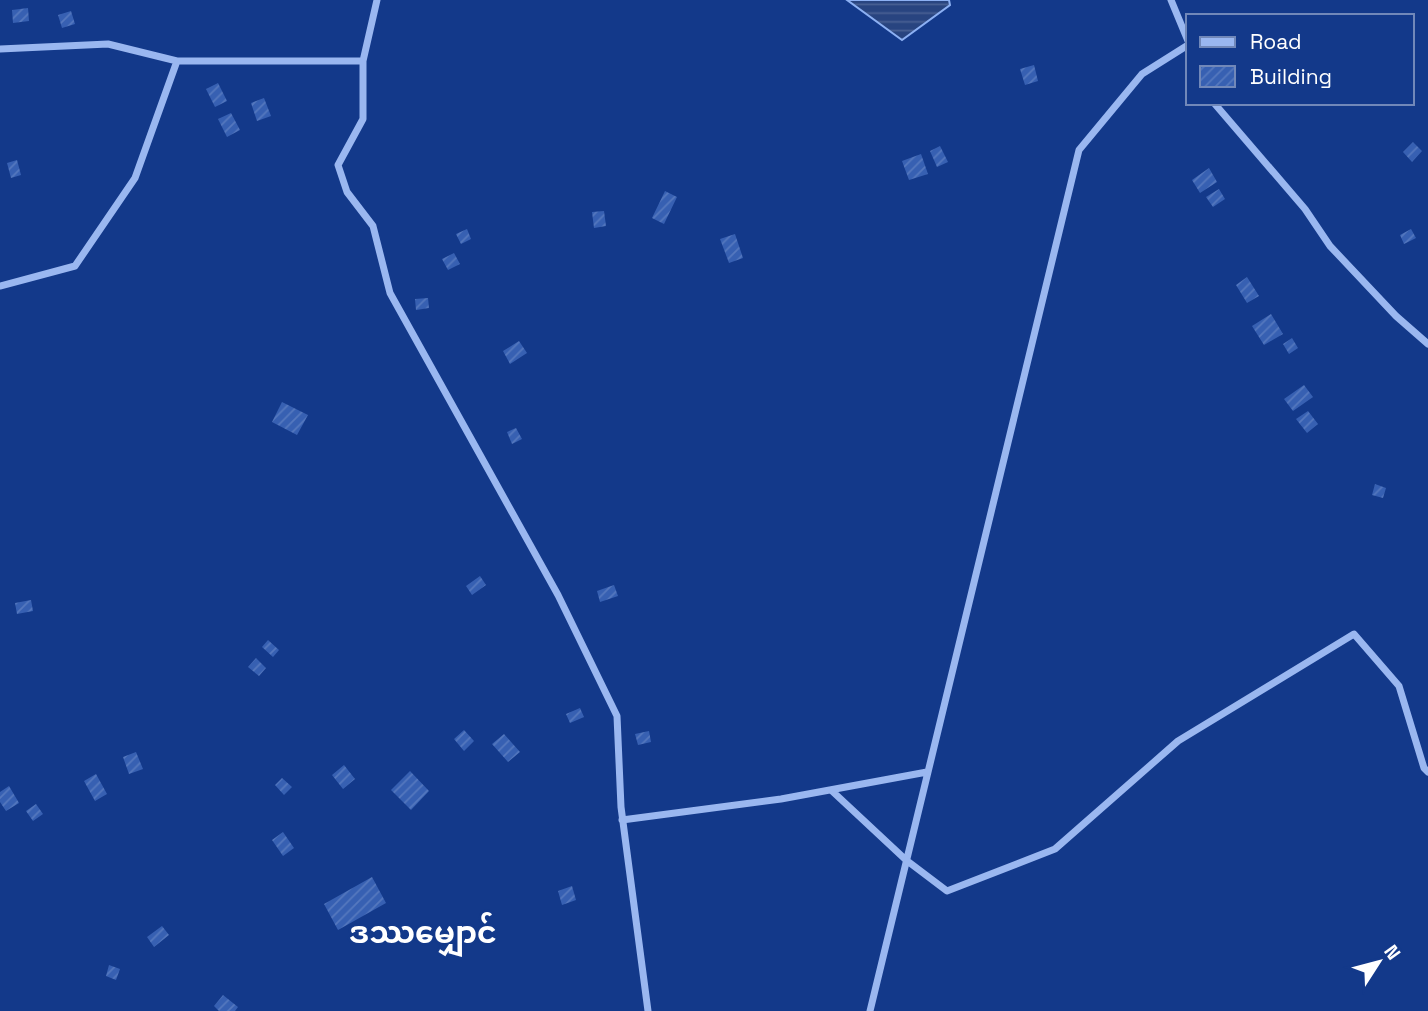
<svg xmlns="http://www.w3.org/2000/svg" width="1428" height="1011" font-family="'Space Grotesk','Noto Sans Myanmar',sans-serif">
<defs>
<pattern id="water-rules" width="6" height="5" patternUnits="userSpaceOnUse" patternTransform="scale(1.75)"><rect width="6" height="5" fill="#284480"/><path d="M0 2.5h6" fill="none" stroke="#486093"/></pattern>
<pattern id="building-hatch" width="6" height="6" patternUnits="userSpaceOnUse" patternTransform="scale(1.75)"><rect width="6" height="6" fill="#3760b2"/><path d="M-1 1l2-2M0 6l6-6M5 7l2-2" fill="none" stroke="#5578be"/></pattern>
</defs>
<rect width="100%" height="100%" fill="#13398a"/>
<!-- water -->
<path fill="url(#water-rules)" stroke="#8cb0f3" stroke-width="2" d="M847,0H949L950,5L902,40Z"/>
<!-- building -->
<path fill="url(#building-hatch)" d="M28,8L29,21L13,23L12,10Z
M71,11L75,24L62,28L58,15Z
M1034,65L1038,81L1025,85L1020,69Z
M218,83L227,101L215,107L206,89Z
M264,98L271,116L257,121L251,103Z
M231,113L240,130L227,137L218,119Z
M1413,142L1422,151L1412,162L1403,152Z
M940,146L948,162L937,167L930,151Z
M921,154L928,174L909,180L902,161Z
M17,160L21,175L11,178L7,163Z
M1209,168L1217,182L1200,193L1192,180Z
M1219,189L1225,199L1213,207L1206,197Z
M665,191L677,197L664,224L652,218Z
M604,211L606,226L594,228L592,212Z
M467,229L471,239L461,244L456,234Z
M1411,229L1416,238L1404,244L1400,235Z
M735,234L743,258L729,263L720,239Z
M454,253L460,264L448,270L442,259Z
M1247,277L1259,296L1247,303L1236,285Z
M428,298L429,308L416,310L415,299Z
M1271,314L1283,334L1264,345L1252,326Z
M1292,338L1298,348L1289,354L1283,344Z
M519,341L527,353L510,364L503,351Z
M1304,385L1313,397L1293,411L1284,399Z
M282,402L308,415L297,435L272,422Z
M1308,411L1318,424L1307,433L1296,419Z
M516,428L522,439L512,444L507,432Z
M1375,484L1386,488L1383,498L1372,495Z
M480,576L486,585L472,595L466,586Z
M614,585L618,596L600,602L597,591Z
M31,600L33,611L17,614L15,603Z
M268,640L279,650L273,657L262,647Z
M256,658L266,668L259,676L248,667Z
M580,708L584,717L570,723L566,714Z
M464,730L474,741L464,751L454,739Z
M649,731L651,742L638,745L635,734Z
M504,734L520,752L508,762L492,744Z
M136,752L143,769L129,774L123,757Z
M344,765L355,779L343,789L332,775Z
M410,771L429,791L411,810L391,790Z
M96,774L107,794L95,801L84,781Z
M282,778L292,787L284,795L275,785Z
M9,786L19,803L6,811L0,802V792Z
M36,804L43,814L33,821L26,811Z
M283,832L294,848L283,856L272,840Z
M372,877L386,903L338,930L324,904Z
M572,886L576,900L562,905L558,891Z
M162,926L169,935L154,947L147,937Z
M109,965L120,969L116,980L106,976Z
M223,995L238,1007L235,1011H219L214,1006Z"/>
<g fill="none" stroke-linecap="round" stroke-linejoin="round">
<!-- minor -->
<path stroke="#9ab7f0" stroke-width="7" d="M1171,0L1188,41
M0,49L108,44L177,61
M363,61V119L338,165L347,192L373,226L390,293L558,595L617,716L621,807L648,1011
M1214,103L1305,209L1330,246L1396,316L1428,344
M0,286L75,266L135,178L177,61H363L377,0
M831,790L906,860L947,891L1055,849L1178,741L1354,634L1399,686L1424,768L1428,772
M622,820L781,799L927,772
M870,1011L1079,150L1142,74L1188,45"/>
</g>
<g text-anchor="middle" stroke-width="5" stroke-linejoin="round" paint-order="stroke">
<!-- quarter labels -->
<g font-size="30" font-weight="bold" fill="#fff" stroke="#13398a">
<text x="423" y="943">ဒဿမျှောင်</text>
</g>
</g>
<!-- legend -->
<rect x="1186" y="14" width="228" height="91" fill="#13398a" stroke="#7188b9" stroke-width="2"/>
<rect x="1200" y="37" width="35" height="10" fill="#9ab7f0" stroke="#7188b9" stroke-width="2"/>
<text x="1250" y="49" font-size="21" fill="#ffffff">Road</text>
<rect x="1200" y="66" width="35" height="21" fill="url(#building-hatch)" stroke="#7188b9" stroke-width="2"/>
<text x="1250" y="84" font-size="21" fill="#ffffff">Building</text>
<!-- north arrow -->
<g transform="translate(1379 962) rotate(54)" stroke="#13398a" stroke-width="5" paint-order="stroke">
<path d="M0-5L12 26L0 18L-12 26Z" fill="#ffffff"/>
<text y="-10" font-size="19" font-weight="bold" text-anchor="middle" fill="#ffffff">N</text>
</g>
</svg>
